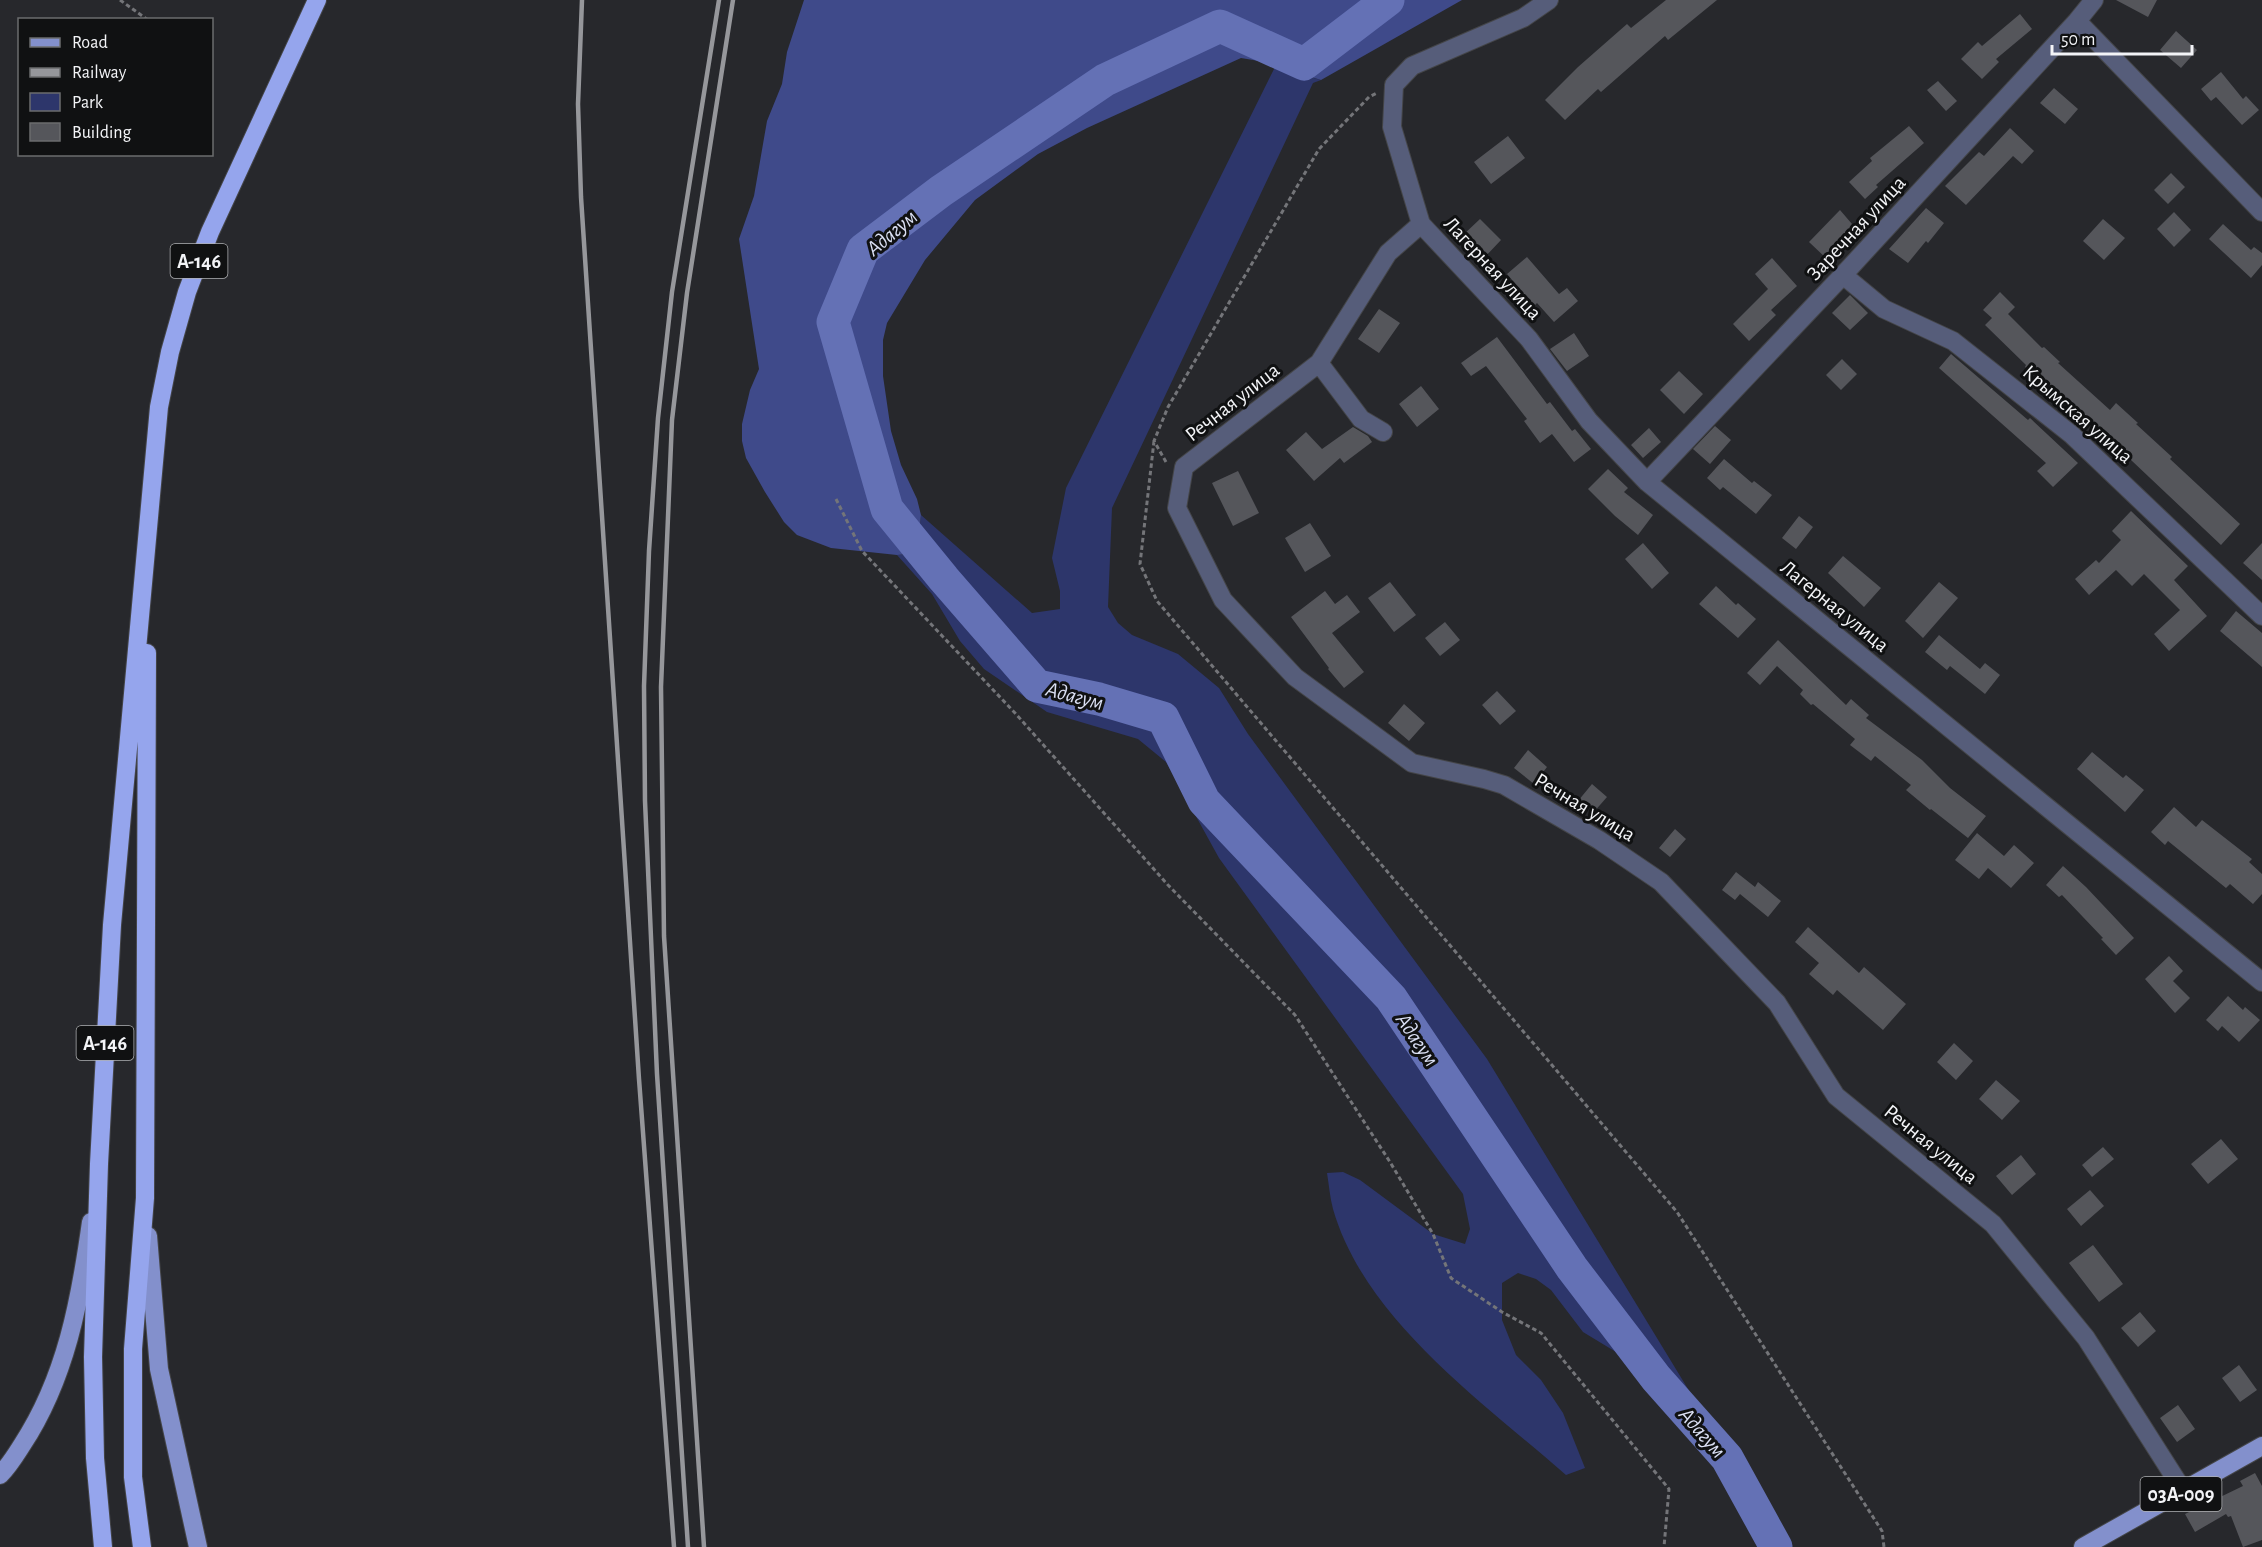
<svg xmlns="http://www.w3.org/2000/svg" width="2262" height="1547" font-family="'Alegreya Sans',sans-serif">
<rect width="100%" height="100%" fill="#27282c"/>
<!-- green -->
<path fill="#2d366b" d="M1275,67L1321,80L1313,83L1112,508L1108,607L1118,623L1132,635L1178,654L1219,688L1248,734L1487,1059L1713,1430L1641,1379L1616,1352L1583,1332L1551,1290L1536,1279L1518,1273L1502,1283V1320L1516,1355L1541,1380L1563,1413L1585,1468L1566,1475C1483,1402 1365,1320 1333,1209C1330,1198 1329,1185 1327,1173L1343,1172L1360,1180L1433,1234L1465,1244L1470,1229L1463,1194L1219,858L1166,762L1138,739L1047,712L984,669L960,641L932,594L897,555L917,553L921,515L1032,613L1060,609V591L1052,558L1066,488Z"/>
<!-- forest -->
<path fill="#3f4a8a" d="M804,0H1462L1321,80L1259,61L1241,58L1087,128L1038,154L975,200L925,260L887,323L883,340V376L891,431L901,465L917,499L921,515L917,553L897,555L831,548L797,535L784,522L765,492L746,458L742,441V424L750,390L759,369L739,239L754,196L767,121L782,84L787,52Z"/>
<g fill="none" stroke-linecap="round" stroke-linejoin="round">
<!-- river -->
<path stroke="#6471b5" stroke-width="33" d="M1388,0L1304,64L1220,26L1105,80L941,191L863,250L833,322L887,509L944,579L1037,686L1099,699L1163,718L1204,801L1391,998L1572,1268L1656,1378L1727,1458L1776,1547"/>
</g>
<!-- building -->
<path fill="#55565b" d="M1666,0H1717L1668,40L1665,36L1601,92L1598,89L1565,120L1545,100L1578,67L1627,24L1631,28Z
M2116,0H2157L2148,17Z
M2020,14L2032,29L1996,59L1999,62L1982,79L1961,59L1978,42L1982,46Z
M2176,31L2197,50L2181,68L2160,50Z
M2221,72L2243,99L2246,96L2259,110L2242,125L2216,97L2211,101L2201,89Z
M1938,81L1957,101L1946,111L1927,90Z
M2054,88L2078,109L2065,124L2040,103Z
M1909,126L1924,143L1876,185L1878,187L1865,199L1849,182L1872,161L1870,158Z
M2010,128L2034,151L2022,164L2013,156L1966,205L1945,186L1979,152L1984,156Z
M1508,136L1525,158L1491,184L1474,162Z
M2171,173L2185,187L2168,204L2154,190Z
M1926,208L1944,223L1928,243L1926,241L1908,263L1889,249Z
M1840,210L1858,231L1827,259L1809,242Z
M2174,212L2191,230L2174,247L2157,229Z
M1480,219L1501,240L1484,258L1462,236Z
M2103,219L2125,238L2104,260L2083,241Z
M2223,224L2251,250L2254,247L2262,253V265L2251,278L2209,239Z
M1527,257L1559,294L1567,288L1578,301L1554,322L1537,303L1534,306L1507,274Z
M1772,258L1797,286L1771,310L1776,315L1749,341L1733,324L1768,289L1755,274Z
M2000,292L2015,307L2008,314L2042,348L2044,347L2060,362L2058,363L2110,410L2116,403L2138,423L2136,424L2172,457L2170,459L2240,524L2221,545L2095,426L2044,379L2042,382L2025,367L2026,365L1985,325L1992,318L1983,310Z
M1850,295L1868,313L1850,330L1832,313Z
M1379,309L1400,323L1379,353L1358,339Z
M1574,333L1589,356L1567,371L1550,349Z
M1497,337L1547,404L1550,402L1572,431L1575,429L1591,449L1574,462L1552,434L1540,443L1524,421L1527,419L1486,366L1471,376L1461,363Z
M1951,354L2028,420L2030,418L2078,463L2053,487L2037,471L2046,463L1939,368Z
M1842,359L1857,374L1841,390L1826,375Z
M1679,371L1703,394L1684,414L1660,390Z
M1421,386L1439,409L1417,427L1399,404Z
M1715,426L1731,440L1710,464L1693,449Z
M1353,427L1368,436L1372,442L1344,463L1340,458L1314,481L1286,450L1306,432L1322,449Z
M1649,428L1661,442L1643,458L1631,445Z
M1724,459L1752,483L1754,481L1772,495L1756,514L1723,487L1720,490L1707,478Z
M1608,469L1628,488L1624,492L1653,515L1638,535L1615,516L1588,489Z
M1238,471L1259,513L1233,526L1212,483Z
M2131,511L2188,566L2174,580L2207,616L2169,651L2154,634L2180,610L2144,574L2132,586L2116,570L2089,595L2075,579L2096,560L2099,563L2121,540L2112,531Z
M1799,516L1813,527L1796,549L1782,538Z
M1310,523L1331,556L1305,572L1285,538Z
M1643,543L1669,573L1652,589L1625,559Z
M2262,543V580L2243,563Z
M1843,556L1881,588L1864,607L1828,573Z
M1390,582L1416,615L1394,632L1368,598Z
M1939,582L1958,598L1923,638L1905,621Z
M1716,586L1736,605L1738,603L1756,619L1738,638L1699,604Z
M1325,591L1335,604L1347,595L1360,612L1332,633L1364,672L1344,688L1328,669L1329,668L1291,617Z
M2236,611L2262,633V667L2220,631Z
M1445,622L1460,640L1440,656L1425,638Z
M1939,635L1980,669L1985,663L2000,675L1985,694L1950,666L1947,670L1925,652Z
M1778,640L1846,705L1851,699L1869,715L1866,718L1922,760L1950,788L1986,816L1968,838L1931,809L1930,810L1906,790L1911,785L1875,756L1871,761L1850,745L1855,739L1813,704L1811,705L1800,694L1803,690L1777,666L1760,685L1747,673Z
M1497,691L1516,711L1500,725L1482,705Z
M1404,704L1425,723L1409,741L1388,723Z
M1528,750L1547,767L1534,784L1514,768Z
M2092,752L2123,778L2126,775L2144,790L2125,812L2077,769Z
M1592,784L1607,797L1593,813L1578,801Z
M2174,807L2196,827L2202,820L2252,859L2249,862L2262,874V894L2253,904L2230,884L2226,888L2168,841L2165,845L2151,832Z
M1675,829L1686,839L1670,857L1659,848Z
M1977,833L2004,856L2014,845L2034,863L2011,888L1988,868L1979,879L1955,860Z
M2063,866L2086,887L2134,938L2116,955L2101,939L2103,938L2062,895L2059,897L2046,885Z
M1736,872L1755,887L1758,882L1781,901L1768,917L1740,894L1735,900L1722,890Z
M1808,927L1859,973L1864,967L1906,1004L1883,1030L1837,990L1833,995L1809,974L1819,963L1795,942Z
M2169,956L2183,971L2173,981L2190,998L2175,1013L2145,979Z
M2228,996L2243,1010L2245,1007L2260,1020L2239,1042L2222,1026L2218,1031L2206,1020Z
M1954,1043L1973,1061L1956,1080L1937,1062Z
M1996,1080L2020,1101L2002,1120L1979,1099Z
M2221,1139L2238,1159L2208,1184L2191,1164Z
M2103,1147L2114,1159L2092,1177L2082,1165Z
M2021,1155L2036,1174L2012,1195L1996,1176Z
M2090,1190L2104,1206L2081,1226L2067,1209Z
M2093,1245L2123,1284L2099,1302L2069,1263Z
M2140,1312L2156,1331L2138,1347L2121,1328Z
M2239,1365L2257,1390L2240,1402L2222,1378Z
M2178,1405L2195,1429L2177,1442L2160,1418Z
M2255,1473L2262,1486V1540L2243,1547L2231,1516L2228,1517L2226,1514L2195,1532L2185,1514L2243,1486L2240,1481Z"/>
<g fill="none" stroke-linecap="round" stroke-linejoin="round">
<!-- minor casing -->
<g stroke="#444548" stroke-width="20">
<path id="minor" d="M1549,0L1523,18L1412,66L1394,85L1392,127L1421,224L1529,339L1589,421L1647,482L2262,982
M2077,21L2262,212
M1421,224L1388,253L1319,363L1184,467L1177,508L1223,600L1295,677L1412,763L1484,779L1504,785L1599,840L1661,882L1777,1003L1836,1096L1993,1224L2086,1338L2184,1492
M1843,275L1884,309L1953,341L2072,435L2262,616
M1319,363L1361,419L1383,432
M1647,482L1843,275L2077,21L2094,0"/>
</g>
<!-- major casing -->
<g stroke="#444548" stroke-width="20">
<path id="major" d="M148,1236L159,1369L198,1547
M0,1475C9,1466 15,1456 22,1445C66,1378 80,1301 91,1222
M2083,1547L2262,1446"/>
</g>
<!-- highway casing -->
<g stroke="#444548" stroke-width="20">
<path id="highway" d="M103,1547L95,1458L93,1357L99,1164L112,925L159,407L170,352L187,292L210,232L317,0
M142,1547L133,1477V1349L145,1198L147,653"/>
</g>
<!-- path -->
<path stroke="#747579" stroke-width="3" stroke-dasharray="4.5 3" stroke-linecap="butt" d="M120,0L148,20
M1154,441L1140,564L1157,601L1677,1212L1882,1531L1884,1547
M1166,462L1154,441L1168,407L1319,149L1369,97L1377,93
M836,499L862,551L1015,713L1168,885L1295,1015L1390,1162L1433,1234L1451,1278L1502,1312L1541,1333L1669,1489L1664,1547"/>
<!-- minor -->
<use href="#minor" stroke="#565d7a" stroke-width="18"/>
<!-- major -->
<use href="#major" stroke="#8390cc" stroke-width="18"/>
<!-- highway -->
<use href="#highway" stroke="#95a5ed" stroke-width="18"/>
<!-- rail -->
<path stroke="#96979b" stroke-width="4.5" d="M582,0L578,104L581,197L639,1079L674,1547
M688,1547L657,1074L645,801L644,686L649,551L658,418L672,292L719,0
M704,1547L664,936L661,687L672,420L687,293L733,0"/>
</g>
<g text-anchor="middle" stroke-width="6" stroke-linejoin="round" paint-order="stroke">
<!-- shield labels -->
<g fill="#101112" stroke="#afb0b2" stroke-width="1.5">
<rect x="170.5" y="244" width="57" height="34" rx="4.5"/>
<rect x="76.5" y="1026" width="57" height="34" rx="4.5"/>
<rect x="2140.5" y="1477" width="81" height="34" rx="4.5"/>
</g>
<g font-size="20" font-weight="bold" fill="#f3f4f7">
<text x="199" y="268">А-146</text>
<text x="105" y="1050">А-146</text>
<text x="2181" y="1501">03А-009</text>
</g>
<!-- street labels -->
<g font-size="21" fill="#f3f4f7" stroke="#101112">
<text transform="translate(1856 228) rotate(-47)" y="7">Заречная улица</text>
<text transform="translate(1493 268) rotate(47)" y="7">Лагерная улица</text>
<text transform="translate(1232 402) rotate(-38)" y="7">Речная улица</text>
<text transform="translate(2078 414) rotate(41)" y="7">Крымская улица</text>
<text transform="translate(1835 606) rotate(39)" y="7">Лагерная улица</text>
<text transform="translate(1585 807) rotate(31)" y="7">Речная улица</text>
<text transform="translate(1931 1144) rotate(39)" y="7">Речная улица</text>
</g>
<!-- water labels -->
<g font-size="22" font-style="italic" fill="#dbe0f4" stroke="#101112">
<text transform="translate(891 232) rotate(-40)" y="8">Адагум</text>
<text transform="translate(1075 695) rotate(15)" y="8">Адагум</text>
<text transform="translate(1418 1039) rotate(56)" y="8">Адагум</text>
<text transform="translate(1703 1432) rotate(49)" y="8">Адагум</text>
</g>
</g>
<!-- legend -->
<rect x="18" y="18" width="195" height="138" fill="#101112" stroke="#6b6c6e" stroke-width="1.5"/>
<rect x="30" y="38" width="30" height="9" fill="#8390cc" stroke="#6b6c6e" stroke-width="1.5"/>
<text x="72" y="48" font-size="18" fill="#f3f4f7">Road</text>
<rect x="30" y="68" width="30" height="9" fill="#96979b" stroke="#6b6c6e" stroke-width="1.5"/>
<text x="72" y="78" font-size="18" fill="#f3f4f7">Railway</text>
<rect x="30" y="93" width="30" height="18" fill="#2d366b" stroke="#6b6c6e" stroke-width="1.5"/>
<text x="72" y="108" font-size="18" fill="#f3f4f7">Park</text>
<rect x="30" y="123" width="30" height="18" fill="#55565b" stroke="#6b6c6e" stroke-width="1.5"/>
<text x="72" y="138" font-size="18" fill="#f3f4f7">Building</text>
<!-- scale -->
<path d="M2052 45v9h140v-9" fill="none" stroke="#f3f4f7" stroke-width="3"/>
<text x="2061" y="45" font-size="18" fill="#f3f4f7" stroke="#101112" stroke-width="4.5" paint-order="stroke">50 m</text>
</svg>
